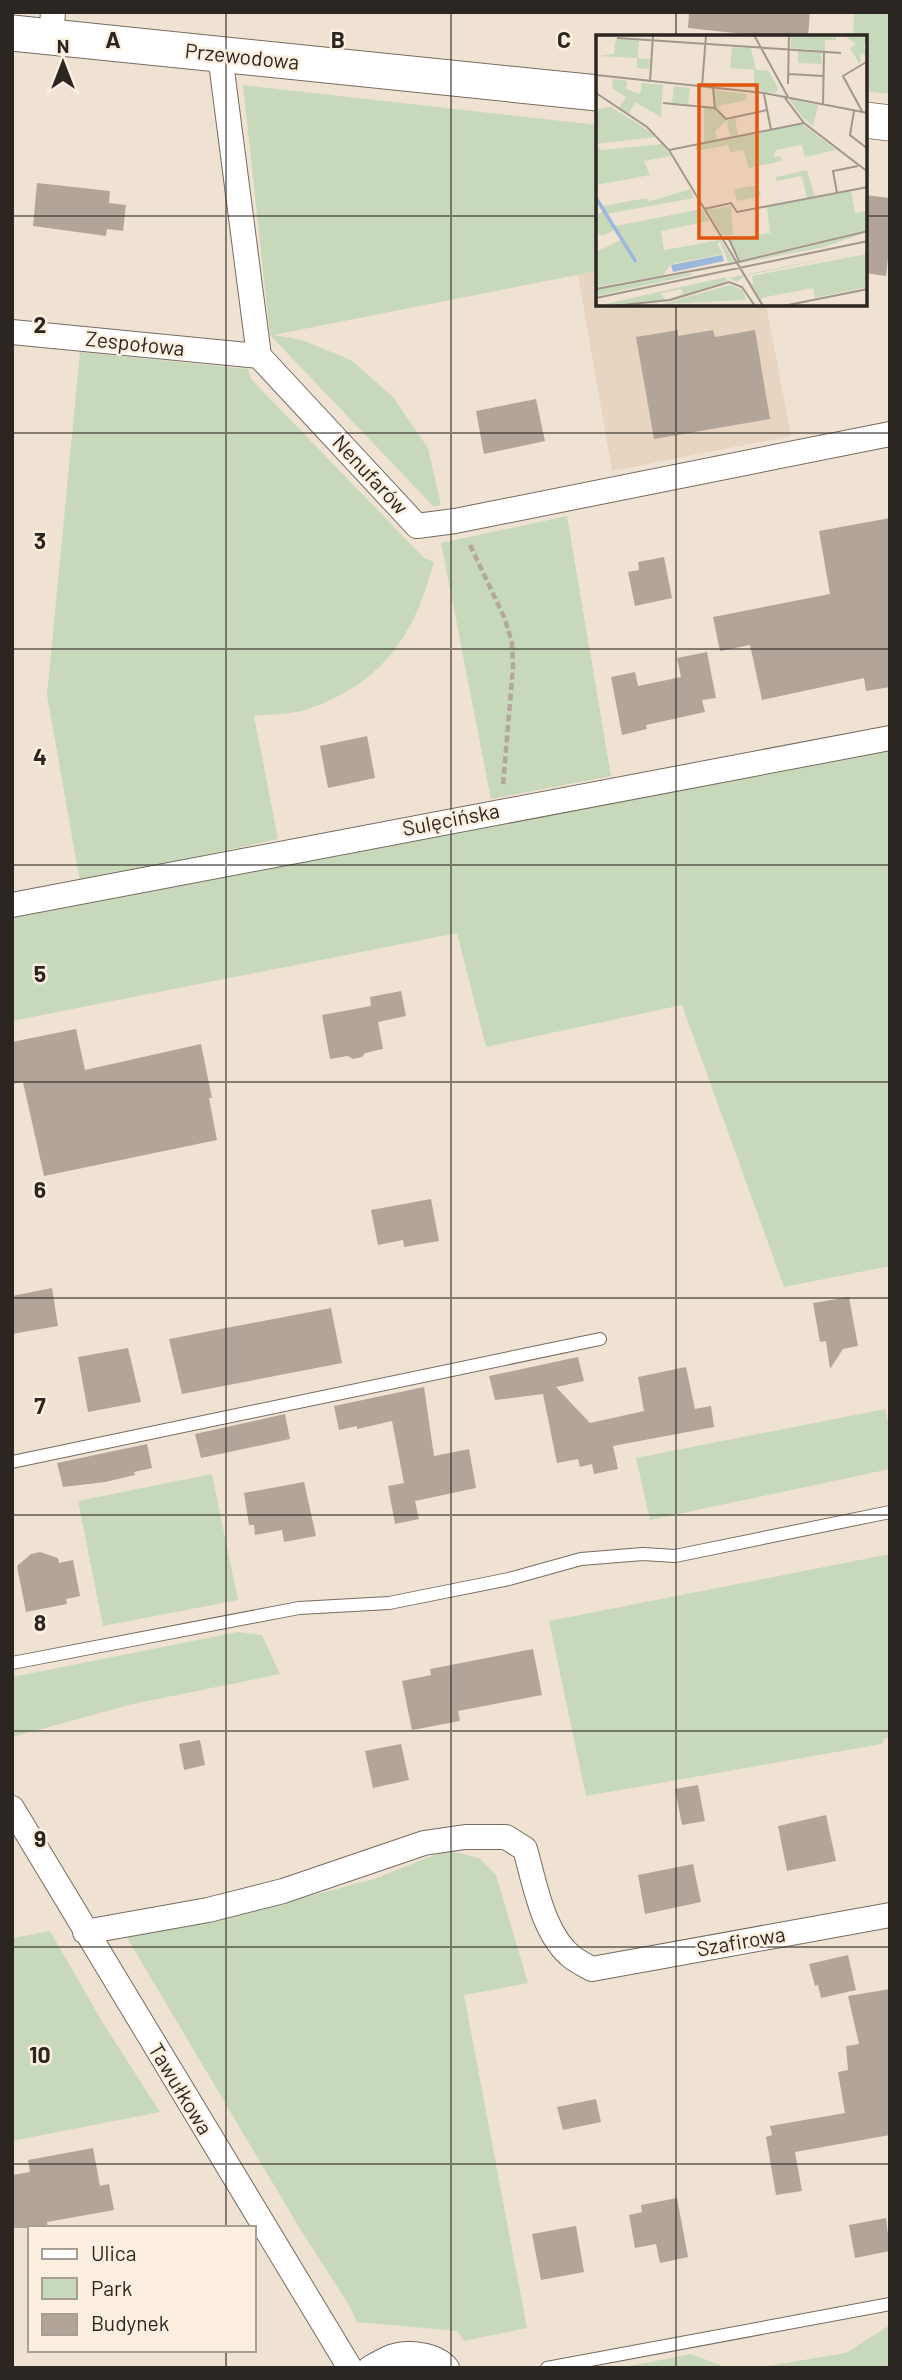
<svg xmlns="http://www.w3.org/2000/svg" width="902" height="2380" font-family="Barlow,sans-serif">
<rect width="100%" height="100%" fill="#efe2d3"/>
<!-- built -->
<path fill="#e7d4c1" d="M597,271L598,304L766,305L791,436L612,471L578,275Z"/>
<!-- green -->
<path fill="#c8d9bb" d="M854,12H890V94L865,91V37H853Z
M243,85L597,125V271L273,335L302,340L351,360L393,397L428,448L441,505L434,507L270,335Z
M80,352L248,369L251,379L424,558L434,562C414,636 383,683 308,709C292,715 271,714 254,716L278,839L80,882L47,695Z
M567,516L611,776L491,799L441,543Z
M890,749V1266L784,1287L682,1005L486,1047L457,933L12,1021V915Z
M885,1409L890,1431V1469L650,1520L636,1458Z
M212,1474L238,1600L103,1626L78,1501Z
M890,1554V1737L884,1738L882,1744L586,1796L549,1621Z
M238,1632L262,1635L280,1674L133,1704L12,1737V1677Z
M447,1850L479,1858L496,1875L528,1983L464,1995L527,2328L464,2341L457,2331L357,2322L349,2305L300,2229L126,1936L261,1909L374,1879Z
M50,1931L103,2023L160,2112L12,2141V1938Z
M890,2325V2368H754L846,2353Z
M691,2354L728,2368H619Z"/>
<!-- building -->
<path fill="#b3a499" d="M689,12H810L808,37H772L688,28Z
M37,183L110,191L109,203L126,205L123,231L107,229L106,236L33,226Z
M865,195L890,198V240L886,276L865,273Z
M678,330V336L713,330L715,337L755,330L770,419L654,439L636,337Z
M536,399L545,441L484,454L476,411Z
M890,518V687L866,691L864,678L762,700L750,645L720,651L713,617L830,594L819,531Z
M664,557L672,598L635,606L628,572L639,570L638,562Z
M707,652L716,698L702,700L705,712L646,725L647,729L622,735L611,677L635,672L638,686L681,677L677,658Z
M367,736L375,778L328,788L320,746Z
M401,991L406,1016L378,1022L383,1049L365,1053L362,1057L353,1059L348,1056L330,1059L322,1015L371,1006L370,997Z
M76,1029L85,1070L201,1044L212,1098H209L217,1140L44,1176L23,1082L12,1084V1042Z
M431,1199L439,1241L404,1247L403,1240L378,1245L371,1210Z
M52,1288L58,1326L12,1334V1296Z
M849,1297L858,1346L843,1349L830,1369L826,1341L820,1342L813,1303Z
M331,1308L342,1363L182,1394L169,1339Z
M128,1348L141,1402L88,1412L78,1357Z
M578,1357L584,1381L556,1387L590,1423L644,1411L638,1377L686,1367L695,1409L711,1406L714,1427L613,1446L618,1469L594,1474L592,1464L580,1467L578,1459L557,1463L543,1394L495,1400L489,1376Z
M424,1387L434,1456L469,1449L476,1488L415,1501L419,1519L395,1524L388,1486L404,1483L392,1421L357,1429V1426L339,1430L334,1406Z
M285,1414L290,1439L201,1458L195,1434Z
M147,1444L152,1468L134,1472L135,1475L105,1482L63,1487L57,1463Z
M304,1482L316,1536L284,1542L282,1530L255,1535L254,1525H249L244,1493Z
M40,1552L58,1558L59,1563L73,1560L80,1596L66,1599L67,1604L26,1612L17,1566L31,1554Z
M533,1649L542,1695L458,1711L460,1721L412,1730L402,1681L431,1675L430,1669Z
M200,1740L205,1765L184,1770L179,1744Z
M401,1744L409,1780L373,1788L365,1751Z
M698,1785L705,1821L682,1825L675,1789Z
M826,1815L836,1861L787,1871L778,1826Z
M693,1864L701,1902L645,1914L638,1875Z
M848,1955L856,1990L821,1998L818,1985L815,1986L809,1964Z
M890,1989V2135L795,2152L802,2191L776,2195L766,2137L772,2135L770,2126L845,2113L838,2072L848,2070L846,2046L859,2044L848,1996Z
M596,2099L601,2122L563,2130L557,2107Z
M93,2148L100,2186L109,2184L114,2210L47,2222L48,2228H12V2175L30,2172L28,2160Z
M677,2198L688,2257L660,2263L656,2244L635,2248L629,2215L642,2212L641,2205Z
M886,2218L890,2251L855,2258L849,2225Z
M576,2226L584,2272L541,2280L532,2234Z"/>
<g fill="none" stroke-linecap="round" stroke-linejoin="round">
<!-- lane casing -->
<g stroke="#776b5f" stroke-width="14">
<path id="lane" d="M12,1462L600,1339
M12,1663L299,1608L389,1603L509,1579L581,1559L643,1554L675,1556L890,1512
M547,2368L890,2304"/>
</g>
<!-- street casing -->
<g stroke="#776b5f" stroke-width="26">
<path id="street" d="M51,37L53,12
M220,55L259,356L417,526L455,521L890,434
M12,332L259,356
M12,905L890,738
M12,1808L350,2368
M85,1932L208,1910L283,1891L424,1843L465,1837H506L525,1849C535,1884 543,1935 573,1958C579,1962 586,1966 592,1969L890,1915
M370,2368C377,2364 384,2360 391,2357C407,2351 436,2354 447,2368"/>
</g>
<!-- secondary casing -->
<g stroke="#776b5f" stroke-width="37">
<path id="secondary" d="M12,33L598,93
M865,120L890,123"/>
</g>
<!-- path -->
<path stroke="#b2a79b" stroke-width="4.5" stroke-dasharray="7 3.5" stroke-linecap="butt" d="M470,545L505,619L512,643L513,667L503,785"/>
<!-- lane -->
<use href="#lane" stroke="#fff" stroke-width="12"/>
<!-- street -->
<use href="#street" stroke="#fff" stroke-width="24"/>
<!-- secondary -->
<use href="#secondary" stroke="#fff" stroke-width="35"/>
</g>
<!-- grid -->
<path fill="none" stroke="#2b2621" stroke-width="2" stroke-opacity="0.55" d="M226,12V2228M451,12V2368M676,12V37M12,216H598M865,216H890M676,304V2368M12,433H890M12,649H890M12,865H890M12,1082H890M12,1298H890M12,1515H890M12,1731H890M12,1947H890M12,2164H890M226,2350V2368"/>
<g text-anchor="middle" stroke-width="5" stroke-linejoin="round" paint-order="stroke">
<!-- street labels -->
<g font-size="21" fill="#2b2621" stroke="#fcefe0">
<text transform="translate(242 57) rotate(6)" y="7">Przewodowa</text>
<text transform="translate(135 344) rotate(6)" y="7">Zespołowa</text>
<text transform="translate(370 475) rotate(47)" y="7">Nenufarów</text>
<text transform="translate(451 820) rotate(-11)" y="7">Sulęcińska</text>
<text transform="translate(741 1942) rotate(-10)" y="7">Szafirowa</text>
<text transform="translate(180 2089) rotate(59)" y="7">Tawułkowa</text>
</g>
</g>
<!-- overview -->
<g transform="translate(596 35)">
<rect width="271" height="271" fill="#efe2d3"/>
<path d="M195,0H240V5H229V16L195,13ZM247,0H271V10H267L271,22L265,18L264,30L254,13L260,9ZM20,4L43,6L42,23L54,24L53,34L41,33V23L0,21L18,19ZM136,12L155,13L160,35L173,36L182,53L180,58L158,55V35L134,33ZM202,16L225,18L226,29L202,28ZM17,44L31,46L30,54L44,59L46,48L67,50L65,82L39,67L33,79L23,73L30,62L16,53ZM78,51L94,53L92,69L76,68ZM118,55L150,59L151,65L122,71L131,82L120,71ZM193,64L222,70L217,91L206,82ZM15,72L44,90L60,102L0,109V74ZM108,72L119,73L130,86L139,83L142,100L134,101L131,86L119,96L121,104L108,107ZM206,89L240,115L209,122L206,110L180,115L178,122L184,121L186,126L153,133L147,115L134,117L132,110L100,116L99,110ZM66,109L75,121L48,126L54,140L0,150V111L6,115ZM211,135L219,161L211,163L206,141L180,146V142ZM162,150L165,161L141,166L138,154ZM94,154L98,163L11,179L19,191L106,174L113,186L65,196L68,215L125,205L138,227H132L124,206L121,209L127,219L75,229L67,240L0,252V217L25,205L19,195L6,201L0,195V180L8,176L0,161L7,171L51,163L52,167ZM255,156L259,178L271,176V195L144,225L134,204L174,198L171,172ZM135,171L137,200H126L111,175ZM271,197L228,212L98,237L208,213ZM271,215L148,241L141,247L133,243ZM271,219V252L219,263L217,253L165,263L168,271L152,244L158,250L156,241ZM96,238V240L0,261V254ZM130,242L131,246L90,260L71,264L87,259L86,254L65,258L69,265L0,271ZM134,250L147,255L150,265L26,271L66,269Z" fill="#c8d9bb"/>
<path d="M126,220L128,226L77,237L75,230Z" fill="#9cb7dc"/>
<path fill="none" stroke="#9cb7dc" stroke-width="3.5" d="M0,163L40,227"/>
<path fill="none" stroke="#a1978c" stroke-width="2" d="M158,0L192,62M21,3L245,18M193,39L227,41M0,40L168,58L272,78M54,47L57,0M192,49L193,0M106,52L110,0M117,53L119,73L130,84L171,75M0,58L51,92L73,115L167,271M168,59L175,95M189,63L208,88L272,137M67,68L119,73M227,69L228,17M258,76L254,100L272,114M267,78L247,41L272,26M73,115L208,88M241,158L237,136L262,131M108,174L135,168L141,177L272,152M126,203L133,204L143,226M0,254L138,228L272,196M0,263L272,206M16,271L74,265L133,247L146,252L159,271M187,271L272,254"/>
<path fill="#df560d" fill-opacity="0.15" stroke="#df560d" stroke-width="3.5" d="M103,50H161V203H103Z"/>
<rect width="271" height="271" fill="none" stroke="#2b2621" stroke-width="3.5"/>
</g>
<g font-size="23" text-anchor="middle" font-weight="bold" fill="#2b2621" stroke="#fcefe0" stroke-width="5" stroke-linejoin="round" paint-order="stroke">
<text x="113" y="48">A</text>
<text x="338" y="48">B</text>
<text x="564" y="48">C</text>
<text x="40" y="333">2</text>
<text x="40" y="549">3</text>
<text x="40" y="765">4</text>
<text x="40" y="982">5</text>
<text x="40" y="1198">6</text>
<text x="40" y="1414">7</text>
<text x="40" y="1631">8</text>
<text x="40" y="1847">9</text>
<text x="40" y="2063">10</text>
</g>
<!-- border -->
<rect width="902" height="2380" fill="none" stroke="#2b2621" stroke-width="28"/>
<!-- legend -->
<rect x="28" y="2226" width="228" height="126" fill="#fcefe0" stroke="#a89f94" stroke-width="2"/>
<rect x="42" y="2249" width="35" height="10" fill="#ffffff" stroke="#a89f94" stroke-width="2"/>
<text x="91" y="2261" font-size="21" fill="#2b2621">Ulica</text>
<rect x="42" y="2278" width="35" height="21" fill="#c8d9bb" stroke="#a89f94" stroke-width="2"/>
<text x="91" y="2296" font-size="21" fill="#2b2621">Park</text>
<rect x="42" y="2314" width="35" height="21" fill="#b3a499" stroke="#a89f94" stroke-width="2"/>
<text x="91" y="2331" font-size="21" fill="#2b2621">Budynek</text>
<!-- north arrow -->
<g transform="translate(63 63)" stroke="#fcefe0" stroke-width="5" paint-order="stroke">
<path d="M0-5L12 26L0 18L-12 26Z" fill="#2b2621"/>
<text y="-10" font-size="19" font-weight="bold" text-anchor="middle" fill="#2b2621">N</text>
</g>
</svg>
